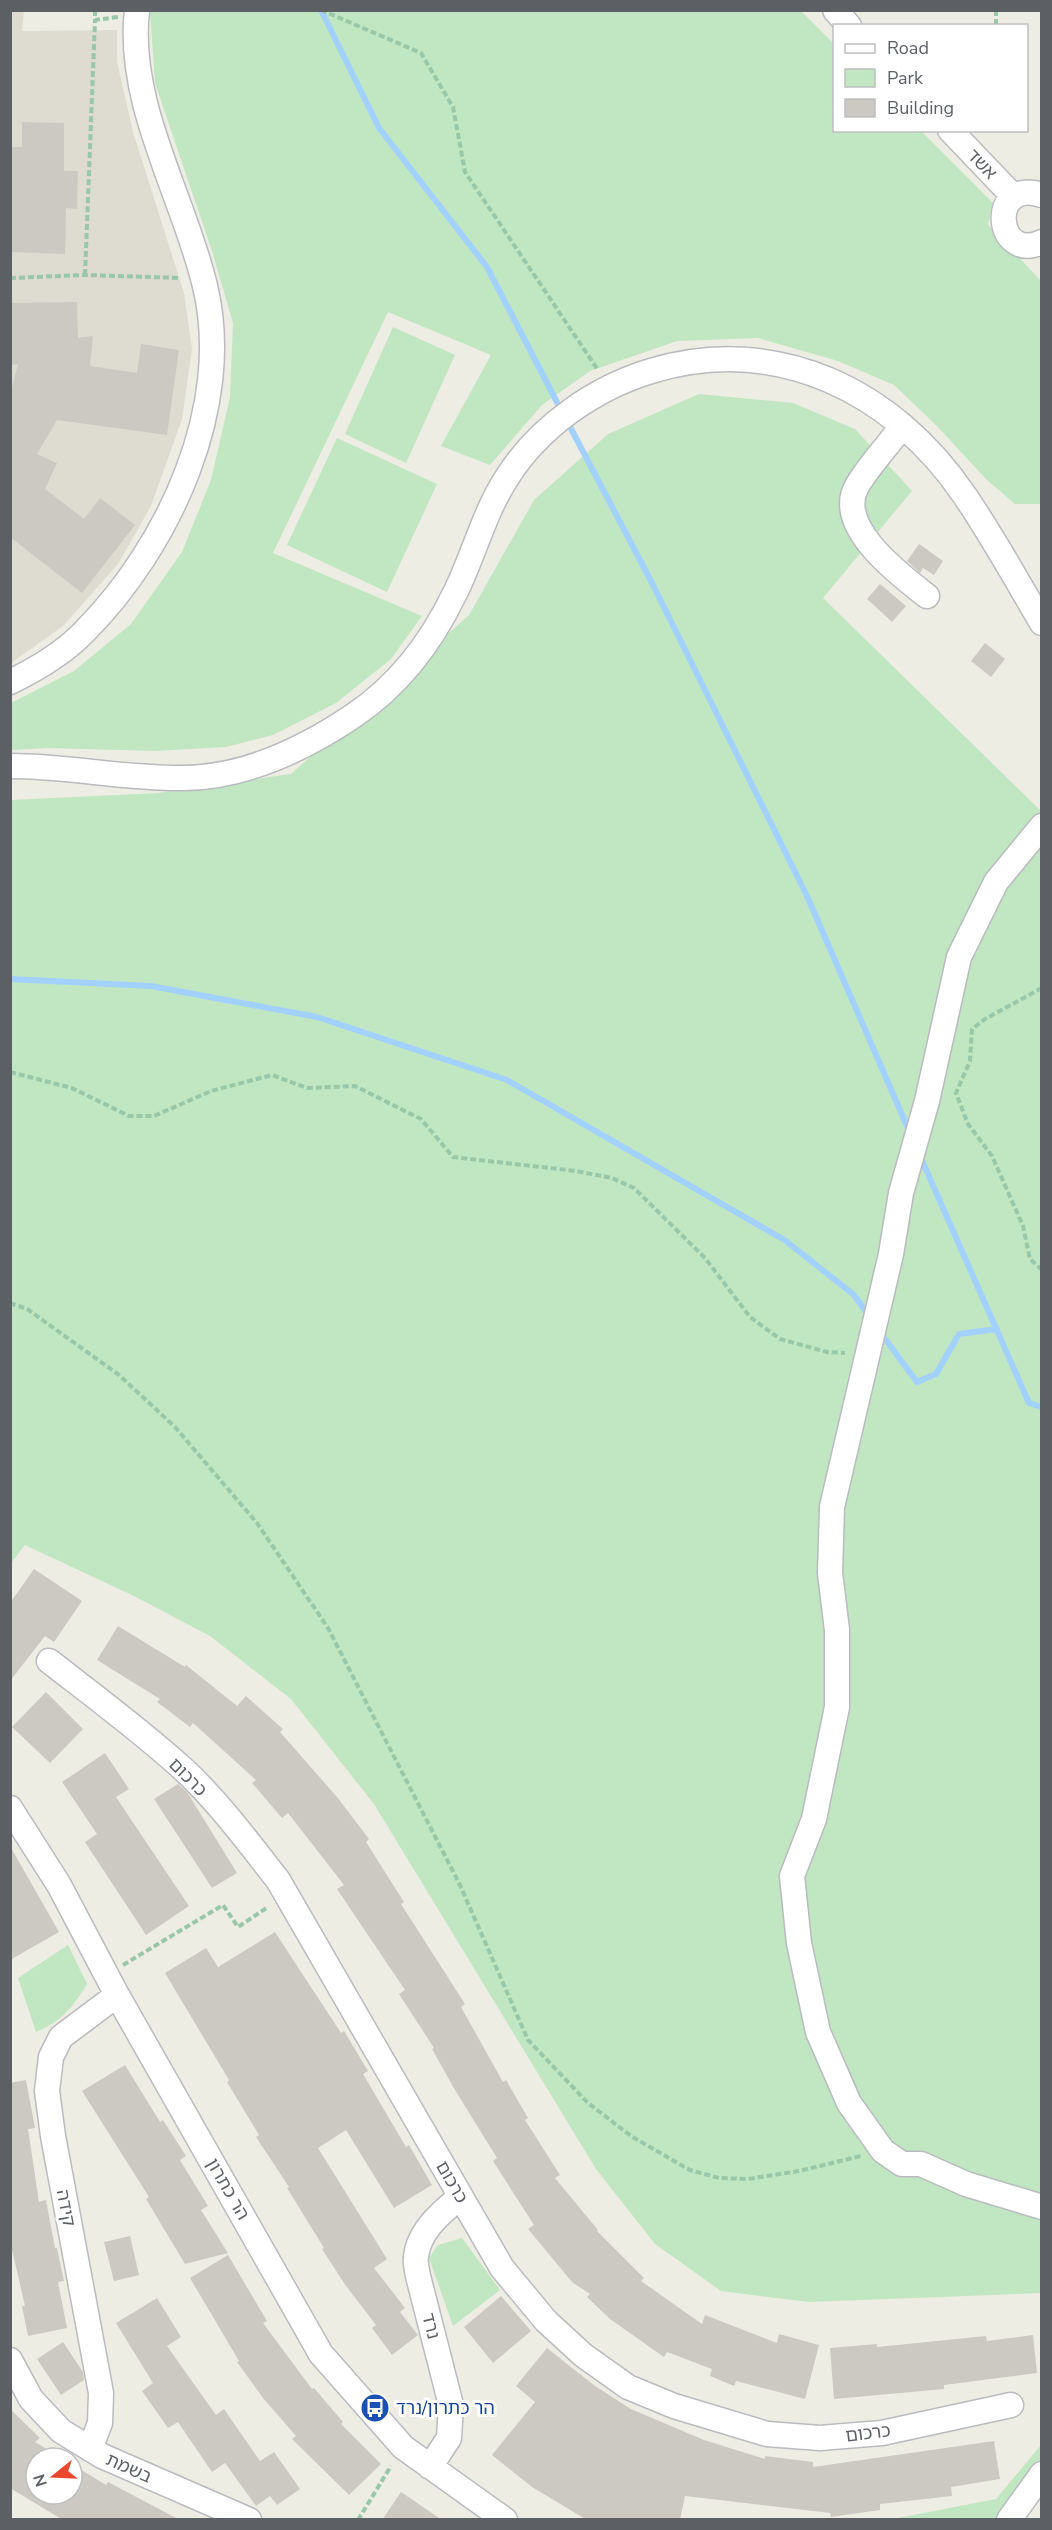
<svg xmlns="http://www.w3.org/2000/svg" width="1052" height="2530" font-family="'Nunito Sans','Noto Sans Hebrew',sans-serif">
<rect width="100%" height="100%" fill="#eeede3"/>
<!-- education -->
<path fill="#dedcd1" d="M24,10L22,31L117,30V62L133,132L184,293L192,349L182,419L151,506L118,564L63,626L11,663L10,11Z"/>
<!-- green -->
<path fill="#c0e6c2" d="M150,11H801L834,44V130L921,131L993,203L988,225L1041,281V504H1015L987,480L936,425L894,385L838,361L758,338L677,341L590,371L542,405L490,465L441,446L491,355L388,312L273,553L422,616L391,659L336,703L273,735L226,747L155,751L48,748L11,750V703L74,671L131,624L182,552L211,480L230,397L233,323L212,251L155,83Z
M393,327L455,355L406,463L345,434Z
M699,394L793,403L855,429L912,491L823,598L1041,811V2293L809,2302L721,2291L655,2244L596,2169L374,1804L291,1699L210,1636L134,1596L25,1545L11,1563V800L158,793L291,774L469,615L534,500L608,434Z
M337,438L437,484L387,592L287,545Z
M68,1945L87,1984C73,2007 61,2022 36,2032L18,1978Z
M462,2238L500,2290L453,2326L429,2258L438,2245Z
M1041,2445V2468L1002,2519L888,2520L996,2499Z"/>
<g fill="none" stroke-linecap="round" stroke-linejoin="round">
<!-- stream -->
<path stroke="#a3d1ff" stroke-width="6" d="M321,10L379,128L487,267L562,412
M567,421L652,583L807,896L910,1133
M10,979L151,986L317,1017L507,1080L786,1241L854,1295L869,1316
M920,1156L1029,1403L1042,1407
M880,1332L917,1382L936,1374L959,1334L997,1329"/>
</g>
<!-- building -->
<path fill="#ccc9c3" d="M22,122L64,123V171H78L77,209L66,208L65,254L10,252V147H22Z
M77,302L78,338L93,336L90,366L137,373L141,344L179,350L167,435L57,420L37,454L57,463L45,489L84,519L100,498L135,525L82,593L10,537V395L18,364L10,365V303Z
M919,544L943,561L934,575L923,568L920,573L907,561Z
M880,584L906,606L892,622L867,599Z
M985,643L1005,659L991,677L971,661Z
M34,1569L82,1601L54,1642L45,1636L10,1681V1603Z
M118,1626L185,1667L186,1665L237,1706L246,1696L283,1729L280,1732L337,1797L369,1839L366,1842L404,1902L401,1904L465,2004L461,2007L503,2082L506,2080L528,2118L525,2120L560,2175L555,2178L598,2230L597,2231L644,2278L641,2281L702,2324L705,2315L777,2343L779,2334L819,2345L805,2399L736,2381L734,2386L710,2376L712,2369L667,2352L664,2357L610,2319L587,2297L590,2294L572,2282L528,2229L534,2225L493,2161L497,2158L455,2090L432,2049L434,2048L399,1994L405,1990L337,1889L344,1885L288,1813L282,1818L252,1783L256,1780L193,1723L190,1727L157,1702L160,1699L97,1660Z
M46,1692L83,1729L50,1763L12,1727Z
M105,1753L129,1789L116,1797L189,1906L146,1935L85,1842L97,1834L62,1782Z
M178,1784L187,1792L237,1873L212,1888L154,1799Z
M10,1846L59,1932L10,1960Z
M275,1932L341,2033L344,2031L368,2071L363,2074L406,2147L409,2145L432,2185L394,2208L346,2130L318,2148L387,2259L374,2268L405,2308L400,2312L418,2335L392,2355L372,2328L376,2325L346,2286L322,2249L324,2248L287,2188L289,2187L256,2137L259,2135L227,2082L229,2080L165,1973L206,1948L218,1967Z
M125,2065L160,2122L163,2120L186,2156L180,2160L208,2206L201,2210L228,2253L185,2264L146,2199L149,2197L82,2091Z
M26,2080L35,2128L28,2129L39,2202L46,2200L55,2248H57L64,2281L58,2282L67,2328L28,2336L22,2306H25L10,2241V2083Z
M130,2236L139,2275L114,2281L104,2242Z
M228,2255L267,2321L263,2323L312,2389L314,2388L343,2422L341,2424L381,2464L349,2495L292,2439L296,2436L263,2398L237,2362L239,2361L190,2278Z
M501,2296L531,2331L493,2363L464,2327Z
M157,2298L181,2337L167,2346L216,2415L224,2409L260,2461L274,2452L300,2489L277,2505L270,2496L256,2506L225,2463L212,2472L178,2422L168,2428L142,2391L153,2383L116,2323Z
M1033,2335L1037,2373L944,2385V2389L834,2399L830,2348L877,2344V2347L986,2336L987,2341Z
M63,2342L83,2372L84,2380L61,2395L37,2359Z
M547,2348L595,2386L631,2409L704,2440L765,2459V2456L813,2462V2467L994,2441L1000,2479L951,2487L952,2496L880,2504V2510L831,2517L830,2513L685,2496L680,2520H587L532,2487L492,2455L535,2402L516,2386Z
M10,2409L40,2438L35,2442L62,2458H36V2494H72V2464L106,2485L108,2482L180,2520H63L10,2488Z
M401,2492L442,2520H382Z"/>
<g fill="none" stroke-linecap="round" stroke-linejoin="round">
<!-- minor casing -->
<g stroke="#b9bbc0" stroke-width="27">
<path id="minor" d="M835,10L849,26
M950,130L1014,197
M1042,195C987,177 995,264 1042,242
M902,426C888,446 869,465 857,486C834,526 900,575 927,596
M10,682C37,669 64,653 85,631C169,546 234,406 205,286C184,197 126,104 137,10
M10,766C69,766 127,779 185,778C245,777 304,749 353,716C398,686 432,641 455,593C474,555 484,512 508,476C540,426 595,388 651,371C777,333 894,391 965,496C993,537 1017,581 1042,623
M1042,826L996,882L959,957L927,1101L901,1193L891,1254L832,1507L830,1573L837,1630V1707L814,1819L792,1876L799,1943L818,2032L849,2103L883,2151L902,2164H921L966,2184L1042,2207
M49,1661C94,1696 140,1730 182,1768C218,1801 248,1842 278,1880L502,2268L546,2321L583,2355L628,2387L674,2406L767,2434L820,2438L882,2433L1011,2405
M10,1808L59,1885L117,1995L321,2354L403,2447L505,2520
M10,2360L31,2399L61,2431L102,2456L249,2520
M90,2449L100,2423L101,2393L53,2136L47,2091L51,2057L61,2037L117,1995
M430,2467L449,2438L451,2405L418,2276C417,2270 415,2262 416,2257C418,2232 443,2210 461,2197
M1009,2520L1042,2474"/>
</g>
<!-- path -->
<path stroke="#99c7a9" stroke-width="4" stroke-dasharray="6 3" stroke-linecap="butt" d="M95,10V20L118,17
M321,10L421,53L453,107L465,172L598,370
M996,10V26
M85,275L95,20
M10,278L85,275L181,278
M1042,988L985,1019L972,1029L970,1061L956,1093L968,1124L992,1156L1023,1226L1030,1259L1042,1270
M10,1072L72,1088L129,1116H154L211,1091L272,1075L307,1088L355,1086L421,1119L453,1157L576,1171L612,1178L634,1188L705,1258L750,1317L780,1339L827,1352L845,1353
M10,1303L27,1309L119,1375L175,1427L257,1523L328,1628L460,1885L528,2040L588,2103L631,2136L690,2170L719,2178L748,2179L799,2171L861,2156
M123,1965L223,1905L238,1927L268,1907
M358,2520L391,2466"/>
<!-- minor -->
<use href="#minor" stroke="#fff" stroke-width="24"/>
</g>
<!-- icons -->
<defs>
<g id="bus-disc" transform="scale(1.5)"><circle r="9.5" fill="#1a4fb4" stroke="#fff"/><path d="M-5-6H5V4H4V6H2V4H-2V6H-4V4H-5ZM-3.5-4V0h7V-4ZM-3.5 1.2v1.5H-2V1.2ZM2 1.2v1.5H3.5V1.2Z" fill="#fff"/></g>
</defs>
<g fill-rule="evenodd">
<use href="#bus-disc" x="375" y="2408"/>
</g>
<g text-anchor="middle" stroke-width="6" stroke-linejoin="round" paint-order="stroke">
<!-- street labels -->
<g font-size="18" fill="#5c5f64" stroke="#fff">
<text transform="translate(982 164) rotate(46)" y="6">אשד</text>
<text transform="translate(188 1777) rotate(45)" y="6">כרכום</text>
<text transform="translate(452 2182) rotate(60)" y="6">כרכום</text>
<text transform="translate(228 2189) rotate(60)" y="6">הר כתרון</text>
<text transform="translate(66 2208) rotate(79)" y="6">קידה</text>
<text transform="translate(431 2326) rotate(76)" y="6">נרד</text>
<text transform="translate(868 2433) rotate(-7)" y="6">כרכום</text>
<text transform="translate(129 2468) rotate(24)" y="6">בשמת</text>
</g>
<!-- transit labels -->
<g font-size="18" fill="#164399" stroke="#fff" text-anchor="start">
<text x="396" y="2414">הר כתרון/נרד</text>
</g>
</g>
<!-- border -->
<rect width="1052" height="2530" fill="none" stroke="#5c5f64" stroke-width="24"/>
<!-- legend -->
<rect x="833" y="24" width="195" height="108" fill="#ffffff" stroke="#bebfc1" stroke-width="1.5"/>
<rect x="845" y="44" width="30" height="9" fill="#ffffff" stroke="#bebfc1" stroke-width="1.5"/>
<text x="887" y="54" font-size="18" fill="#5c5f64">Road</text>
<rect x="845" y="69" width="30" height="18" fill="#c0e6c2" stroke="#bebfc1" stroke-width="1.5"/>
<text x="887" y="84" font-size="18" fill="#5c5f64">Park</text>
<rect x="845" y="99" width="30" height="18" fill="#ccc9c3" stroke="#bebfc1" stroke-width="1.5"/>
<text x="887" y="114" font-size="18" fill="#5c5f64">Building</text>
<!-- north arrow -->
<g transform="translate(54 2476) rotate(252)"><circle r="28" fill="#ffffff" stroke="#bebfc1" stroke-width="1.5"/>
<path d="M0-4.5L10 22L0 15L-10 22Z" fill="#ea482e"/>
<text y="-9" font-size="16" font-weight="bold" text-anchor="middle" fill="#5c5f64">N</text>
</g>
</svg>
